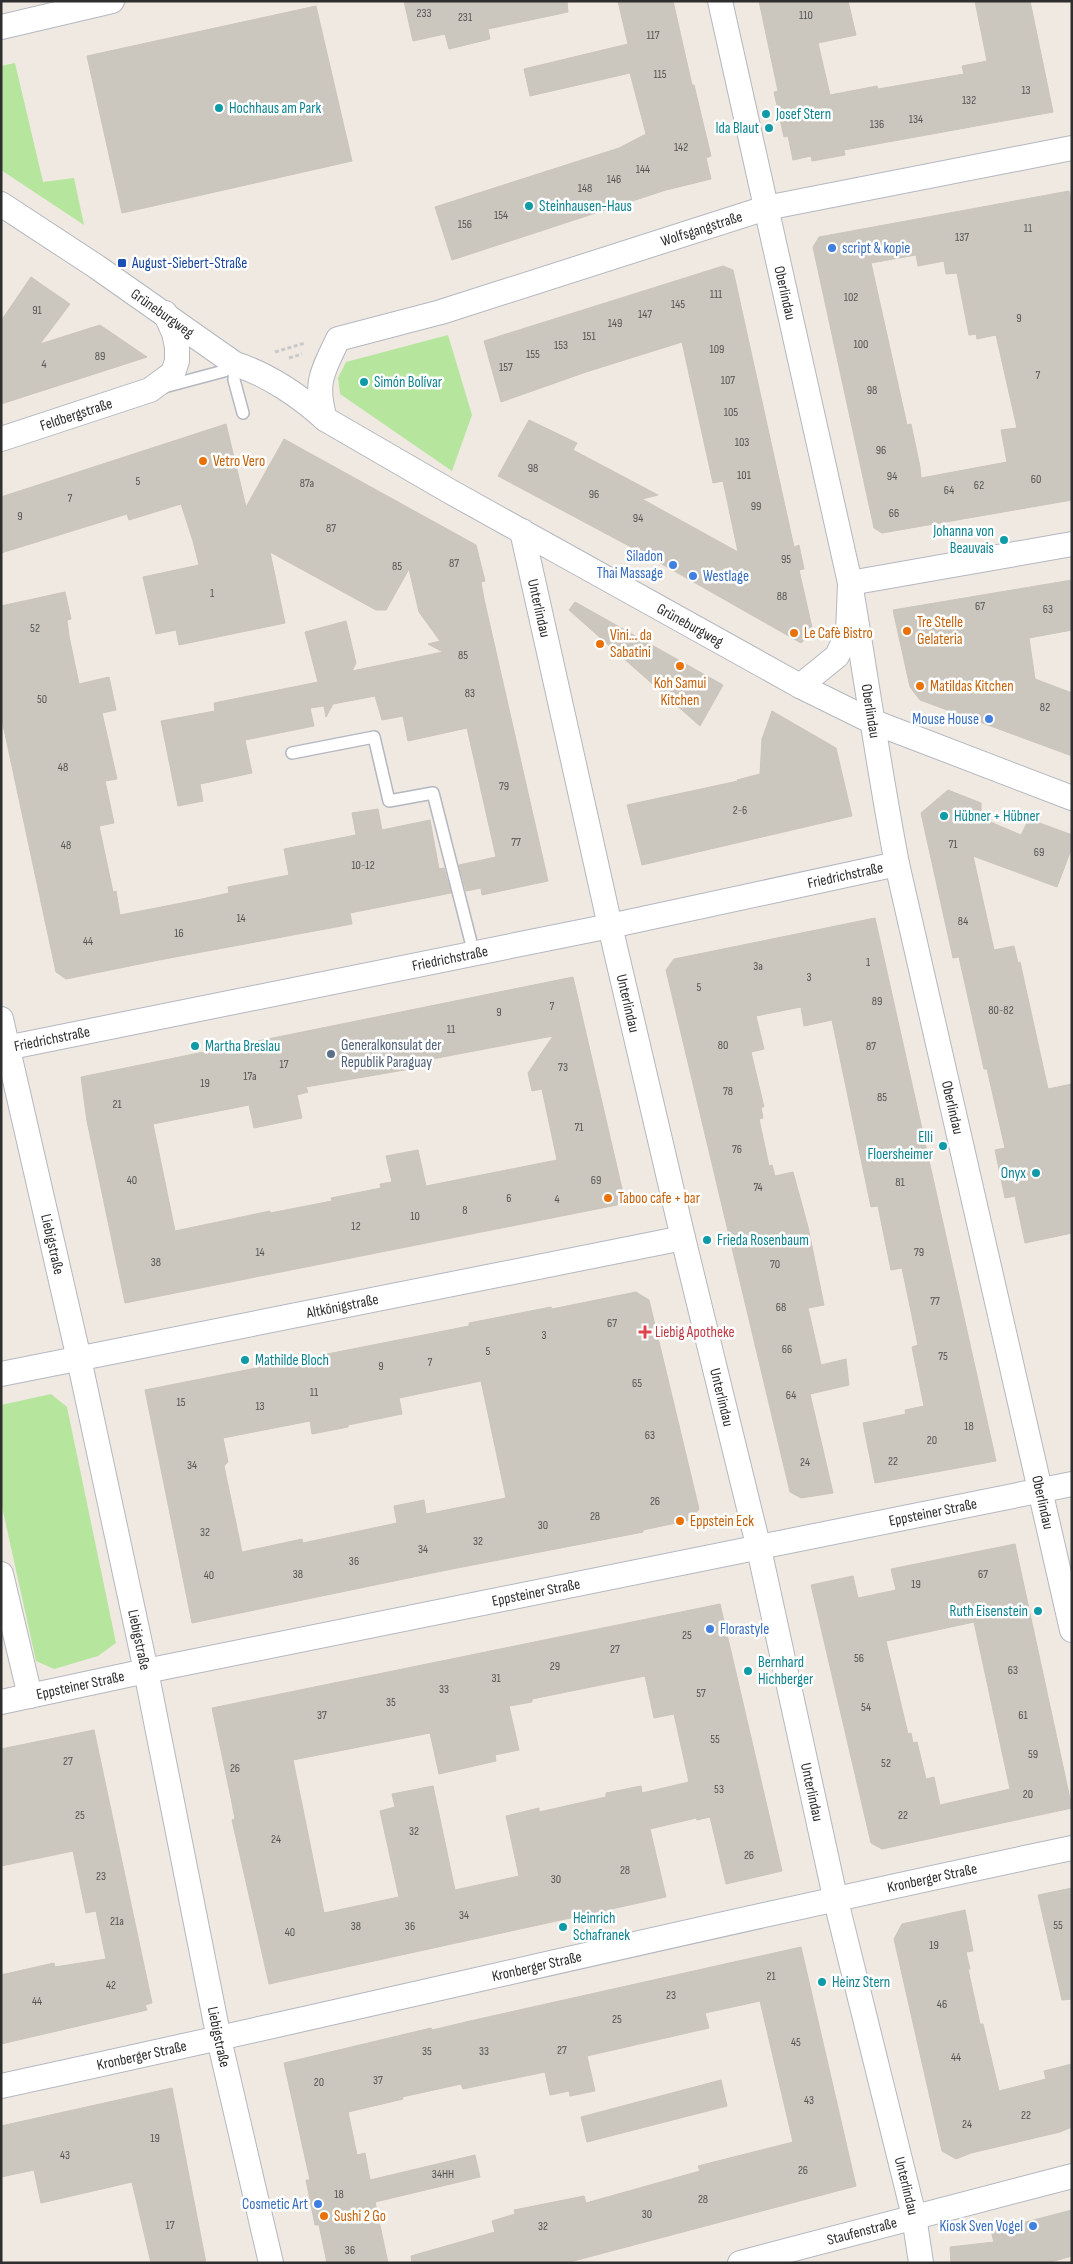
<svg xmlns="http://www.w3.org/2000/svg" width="1073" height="2264" font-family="'Sofia Sans Condensed',sans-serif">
<rect width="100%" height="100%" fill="#efe9e1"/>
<!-- green -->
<path fill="#b6e59e" d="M15,63L43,182L74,178L84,225L1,170V66Z
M448,335L472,415L452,471L340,394L338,378L346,362Z
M51,1394L67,1407L116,1643L98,1656L54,1669L36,1661L1,1502V1405Z"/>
<!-- building -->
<path fill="#cbc7bf" stroke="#cbc5ba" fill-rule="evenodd" d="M404,1H567L568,12L488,29L490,39L449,49L445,34L413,41Z
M618,1H673L692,85H694L711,156L706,158L711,179L666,190L452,260L435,207L619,148L646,134L630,73L530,96L524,69L628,44Z
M759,1H848L856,35L818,43L830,95L877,86L878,89L964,74L962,66L987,61L975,1H1030L1053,112L844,150L845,155L812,161L811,156L793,160L788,136L784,137L774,92L778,91Z
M316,6L352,161L122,213L87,56Z
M1069,191L1072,204V500L882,533L874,528L813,247L819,237ZM916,255L918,266L944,261L946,274L957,273L969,335L976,334L977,339L996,335L1017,428L1001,430L1007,462L921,478L920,467L911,424L907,425L871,263Z
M723,266L733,270L794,547L799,545L804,569L799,570L813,632L801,643L646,555L498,476L529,420L577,443L573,450L658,495L642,499L738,552L723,481L713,483L682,342L586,372L501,402L484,341Z
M31,277L70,304L40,344L100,325L147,357L1,404V321Z
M226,424L246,507L284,439L476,545L485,581L481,582L484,599L548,881L482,895L481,888L466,891L459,865L496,857L467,728L408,741L403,716L382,720L375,696L333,704L326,717L324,706L310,708L314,726L245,740L252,773L200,784L203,801L178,806L161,721L215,711L214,703L318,682L305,632L346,621L356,663L352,671L443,652L428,644L440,641L419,612L409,569L386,610H376L270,552L285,623L179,645L176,630L156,634L143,577L199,565L193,541L181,504L129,520L127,514L1,553V497Z
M1072,580V630L1029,638L1035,679L1072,693V756L920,700L910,687L893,610Z
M65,592L71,619L67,620L69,636L79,684L109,677L116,710L102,713L117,779L105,781L114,823L99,826L113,892L116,891L120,915L197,900L229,893L228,887L289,875L284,849L356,835L352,813L378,809L382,830L430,820L439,869L444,868L451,893L350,913L352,924L159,960L66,979L56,972L1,715V606Z
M575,602L723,685L700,726L569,610Z
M772,711L836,748L852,816L642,865L627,805L738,781L737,780L760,774L762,739Z
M948,790L981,803V818L1021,835L1029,819L1072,835V847L1057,887L973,856L994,950L1014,946L1018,963L1020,962L1048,1089L1072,1084V1233L1025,1243L1015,1196L1005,1198L995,1150L1005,1148L987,1069H984L959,957L953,958L921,813Z
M875,918L996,1461L875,1483L863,1423L906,1414L905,1410L924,1406L912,1347L918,1345L902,1268L891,1270L878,1206L871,1207L832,1020L804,1026L801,1007L756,1016L764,1049L751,1052L764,1107H761L763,1118L759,1119L769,1166L772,1165L775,1176L793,1172L808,1227L824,1305L808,1308L821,1365L846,1359L849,1385L810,1394L833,1493L801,1498L790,1492L666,970L674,959Z
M573,977L623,1193L617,1205L125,1303L87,1121L81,1077ZM553,1036L528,1073L532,1091L542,1089L557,1160L426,1186L418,1150L386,1156L392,1182L380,1184L381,1188L331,1198L332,1201L270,1213V1211L175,1231L153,1124L249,1105L254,1128L302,1118L297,1095L308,1092L306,1087L433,1065L432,1059Z
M636,1292L649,1300L699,1509L690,1520L643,1530V1532L447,1570L192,1623L145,1390L469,1326V1323L551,1307L552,1309ZM481,1381L506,1498L426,1514L424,1500L394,1506L397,1523L303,1543L302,1539L242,1552L224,1466L228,1462L223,1438L310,1421L312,1434L348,1427V1425L402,1414L399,1398Z
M1015,1544L1072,1808L882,1849L871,1843L811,1585L853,1576L858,1598L896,1590L891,1569ZM974,1622L1010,1789L940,1805L934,1777L926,1779L917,1742L913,1743L911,1733L908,1734L886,1641Z
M720,1604L782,1871L726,1884L710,1817L697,1820L696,1818L650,1829L666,1897L269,1984L232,1820L235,1819L231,1798L212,1708ZM645,1676L654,1718L674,1714L689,1782L642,1793L641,1786L606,1793V1797L539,1812V1808L506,1816L519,1876L455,1890L433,1786L392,1794L395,1807L380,1811L399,1897L324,1913L293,1760L430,1733L439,1774L496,1761L495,1755L519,1750L509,1706L532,1702V1699Z
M94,1730L152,2003L145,2005L147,2010L1,2044V1975L54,1963L55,1967L106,1959L96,1911L86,1913L73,1851L1,1866V1749Z
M1072,1888V1999L1062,2000L1038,1895Z
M965,1910L973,1951L966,1952L970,1969H968L980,2024H983L999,2091L1046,2079L1044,2071L1072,2064V2127L1060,2132L971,2153L956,2159L942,2151L894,1939L902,1924Z
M801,1947L856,2186L566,2263H412L411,2256L495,2232L492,2221L515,2214L514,2210L584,2196L586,2203L700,2171L698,2166L793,2142L760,2001L705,2013L709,2028L587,2056L595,2091L570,2096L569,2091L550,2095L545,2072L463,2089L461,2084L402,2097L403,2099L348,2112L357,2155L365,2153L370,2180L475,2155L480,2177L375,2202L388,2263H327L319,2225H315L306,2180H310L284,2063L431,2028L432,2030L470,2021Z
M721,2080L727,2106L587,2142L581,2117Z
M172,2088L206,2263H151L132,2182L41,2203L34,2170L1,2177V2126Z
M1072,2210V2256L1047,2263H951L950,2247L994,2242L991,2231Z"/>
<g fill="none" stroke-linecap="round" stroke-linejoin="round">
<!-- lane casing -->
<g stroke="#b4b7c1" stroke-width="14">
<path id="lane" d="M235,364L234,380L243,413
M164,387L224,371L235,364
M292,753L374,737L389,801L433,793L474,954"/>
</g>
<!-- street casing -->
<g stroke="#b4b7c1" stroke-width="26">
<g id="street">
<path id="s1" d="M720,1L850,583C866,677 879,770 897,864L1072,1630"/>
<path d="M1,27L112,1"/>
<path id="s2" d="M1,204L97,267L235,364C267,374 300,396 325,419L451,492L800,686L871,721L1072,798"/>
<path id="s3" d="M325,419C314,382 323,371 338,339L441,312L766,208L1072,148"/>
<path id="s4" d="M1,439L150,390L173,373L177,361V347L174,333L165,313"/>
<path id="s5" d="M522,531L610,926L683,1238L759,1549L835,1897L914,2216L921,2263"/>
<path d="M800,686L837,656L848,633L850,583L1072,544"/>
<path id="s6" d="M1,1019L79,1359L146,1671L219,2039L271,2263"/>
<path id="s7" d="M1,1049L610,926L897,864"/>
<path id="s8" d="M1,1374L683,1238"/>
<path d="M1,1574L30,1696"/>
<path id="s9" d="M1,1702L146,1671L1072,1484"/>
<path id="s10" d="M1,2086C359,2009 714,1923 1072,1848"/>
<path id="s11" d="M740,2263L1072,2176"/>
</g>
</g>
<!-- path -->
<path stroke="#c9c9c9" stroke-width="3" stroke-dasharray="4 2.5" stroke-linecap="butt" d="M275,352L305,343
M289,358L302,354"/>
<!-- lane -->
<use href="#lane" stroke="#fff" stroke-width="11"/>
<!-- street -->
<use href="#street" stroke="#fff" stroke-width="24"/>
</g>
<!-- markers -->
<g fill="#0f9aa8" stroke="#fff" stroke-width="2">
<circle cx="219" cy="108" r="5"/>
<circle cx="766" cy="114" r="5"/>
<circle cx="769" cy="128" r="5"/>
<circle cx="529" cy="206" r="5"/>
<circle cx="364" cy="382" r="5"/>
<circle cx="1004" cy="540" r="5"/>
<circle cx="944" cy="816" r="5"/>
<circle cx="195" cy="1046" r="5"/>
<circle cx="943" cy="1146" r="5"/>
<circle cx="1036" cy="1173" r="5"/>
<circle cx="707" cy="1240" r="5"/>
<circle cx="245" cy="1360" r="5"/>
<circle cx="1038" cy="1611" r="5"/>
<circle cx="748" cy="1671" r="5"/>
<circle cx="563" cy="1927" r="5"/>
<circle cx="822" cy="1982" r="5"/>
</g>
<g fill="#3f7fe0" stroke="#fff" stroke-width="2">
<circle cx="832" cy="248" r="5"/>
<circle cx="673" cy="565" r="5"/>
<circle cx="693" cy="576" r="5"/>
<circle cx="989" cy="719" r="5"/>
<circle cx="710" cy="1629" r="5"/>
<circle cx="318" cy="2204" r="5"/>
<circle cx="1033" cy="2226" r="5"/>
</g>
<rect fill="#1a4fb4" stroke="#fff" stroke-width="2" x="117" y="258" width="10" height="10" rx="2.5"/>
<g fill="#e8710a" stroke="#fff" stroke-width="2">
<circle cx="203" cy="461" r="5"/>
<circle cx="907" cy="631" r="5"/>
<circle cx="794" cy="633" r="5"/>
<circle cx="600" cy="644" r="5"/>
<circle cx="680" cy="666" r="5"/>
<circle cx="920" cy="686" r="5"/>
<circle cx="608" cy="1198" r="5"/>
<circle cx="680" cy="1521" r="5"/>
<circle cx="324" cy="2216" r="5"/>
</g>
<circle fill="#5c6f8a" stroke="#fff" stroke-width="2" cx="331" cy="1054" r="5"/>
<path fill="#e0444e" stroke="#fff" stroke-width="2" d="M642.5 1324.5h5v5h5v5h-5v5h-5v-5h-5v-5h5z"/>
<g text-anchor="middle" stroke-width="5" stroke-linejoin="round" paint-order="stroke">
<!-- number labels -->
<g font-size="12" fill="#555452">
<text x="424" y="17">233</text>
<text x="806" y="19">110</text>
<text x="465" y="21">231</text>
<text x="653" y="39">117</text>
<text x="660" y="78">115</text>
<text x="1026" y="94">13</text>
<text x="969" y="104">132</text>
<text x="916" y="123">134</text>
<text x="877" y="128">136</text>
<text x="681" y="151">142</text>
<text x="643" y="173">144</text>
<text x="614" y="183">146</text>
<text x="585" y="192">148</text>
<text x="501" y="219">154</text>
<text x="465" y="228">156</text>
<text x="1028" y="232">11</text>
<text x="962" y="241">137</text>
<text x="716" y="298">111</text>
<text x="851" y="301">102</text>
<text x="678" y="308">145</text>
<text x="37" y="314">91</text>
<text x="645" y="318">147</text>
<text x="1019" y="322">9</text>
<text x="615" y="327">149</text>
<text x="589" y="340">151</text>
<text x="861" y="348">100</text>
<text x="561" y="349">153</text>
<text x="717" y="353">109</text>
<text x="533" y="358">155</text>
<text x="100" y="360">89</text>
<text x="44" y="368">4</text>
<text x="506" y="371">157</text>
<text x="1038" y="379">7</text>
<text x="728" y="384">107</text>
<text x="872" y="394">98</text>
<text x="731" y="416">105</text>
<text x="742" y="446">103</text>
<text x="881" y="454">96</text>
<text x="533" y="472">98</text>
<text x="744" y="479">101</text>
<text x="892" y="480">94</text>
<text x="1036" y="483">60</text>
<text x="138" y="485">5</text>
<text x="307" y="487">87a</text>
<text x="979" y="489">62</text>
<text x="949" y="494">64</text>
<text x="594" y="498">96</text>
<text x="70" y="502">7</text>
<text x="756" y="510">99</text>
<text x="894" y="517">66</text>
<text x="20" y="520">9</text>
<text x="638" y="522">94</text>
<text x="331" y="532">87</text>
<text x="786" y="563">95</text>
<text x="454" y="567">87</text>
<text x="397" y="570">85</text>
<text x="212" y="597">1</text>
<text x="782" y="600">88</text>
<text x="980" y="610">67</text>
<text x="1048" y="613">63</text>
<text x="35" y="632">52</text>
<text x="463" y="659">85</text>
<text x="470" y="697">83</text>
<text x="42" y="703">50</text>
<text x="1045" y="711">82</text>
<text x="63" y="771">48</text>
<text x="504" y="790">79</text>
<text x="740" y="814">2-6</text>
<text x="516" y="846">77</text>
<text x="953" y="848">71</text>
<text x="66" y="849">48</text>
<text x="1039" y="856">69</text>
<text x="363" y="869">10-12</text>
<text x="241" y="922">14</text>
<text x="963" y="925">84</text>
<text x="179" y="937">16</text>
<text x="88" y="945">44</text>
<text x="868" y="966">1</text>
<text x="758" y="970">3a</text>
<text x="809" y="981">3</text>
<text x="699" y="991">5</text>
<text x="877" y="1005">89</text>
<text x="552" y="1010">7</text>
<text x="1001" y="1014">80-82</text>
<text x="499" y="1016">9</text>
<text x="451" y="1033">11</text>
<text x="723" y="1049">80</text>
<text x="871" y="1050">87</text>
<text x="284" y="1068">17</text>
<text x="563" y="1071">73</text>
<text x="250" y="1080">17a</text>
<text x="205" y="1087">19</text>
<text x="728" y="1095">78</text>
<text x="882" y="1101">85</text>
<text x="117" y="1108">21</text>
<text x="579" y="1131">71</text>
<text x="737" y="1153">76</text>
<text x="132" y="1184">40</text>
<text x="596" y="1184">69</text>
<text x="900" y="1186">81</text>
<text x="758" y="1191">74</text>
<text x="509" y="1202">6</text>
<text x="557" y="1203">4</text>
<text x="465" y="1214">8</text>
<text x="415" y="1220">10</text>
<text x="356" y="1230">12</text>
<text x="260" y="1256">14</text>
<text x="919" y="1256">79</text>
<text x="156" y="1266">38</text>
<text x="775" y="1268">70</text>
<text x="935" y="1305">77</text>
<text x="781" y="1311">68</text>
<text x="612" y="1327">67</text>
<text x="544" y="1339">3</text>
<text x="787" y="1353">66</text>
<text x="488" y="1355">5</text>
<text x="943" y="1360">75</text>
<text x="430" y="1366">7</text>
<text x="381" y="1370">9</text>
<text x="637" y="1387">65</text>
<text x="314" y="1396">11</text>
<text x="791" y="1399">64</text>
<text x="181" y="1406">15</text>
<text x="260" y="1410">13</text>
<text x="969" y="1430">18</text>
<text x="650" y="1439">63</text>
<text x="932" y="1444">20</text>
<text x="893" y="1465">22</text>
<text x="805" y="1466">24</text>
<text x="192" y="1469">34</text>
<text x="655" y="1505">26</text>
<text x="595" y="1520">28</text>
<text x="543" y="1529">30</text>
<text x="205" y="1536">32</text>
<text x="478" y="1545">32</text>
<text x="423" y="1553">34</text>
<text x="354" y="1565">36</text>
<text x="298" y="1578">38</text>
<text x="983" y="1578">67</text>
<text x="209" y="1579">40</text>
<text x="916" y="1588">19</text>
<text x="687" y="1639">25</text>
<text x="615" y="1653">27</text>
<text x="859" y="1662">56</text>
<text x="555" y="1670">29</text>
<text x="1013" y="1674">63</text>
<text x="496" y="1682">31</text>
<text x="444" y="1693">33</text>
<text x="701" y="1697">57</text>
<text x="391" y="1706">35</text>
<text x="866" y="1711">54</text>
<text x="322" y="1719">37</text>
<text x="1023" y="1719">61</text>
<text x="715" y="1743">55</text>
<text x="1033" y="1758">59</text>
<text x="68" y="1765">27</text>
<text x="886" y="1767">52</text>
<text x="235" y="1772">26</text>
<text x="719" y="1793">53</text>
<text x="1028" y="1798">20</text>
<text x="80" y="1819">25</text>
<text x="903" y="1819">22</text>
<text x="414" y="1835">32</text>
<text x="276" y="1843">24</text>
<text x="749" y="1859">26</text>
<text x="625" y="1874">28</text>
<text x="101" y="1880">23</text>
<text x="556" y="1883">30</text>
<text x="464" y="1919">34</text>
<text x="117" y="1925">21a</text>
<text x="1058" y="1929">55</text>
<text x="356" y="1930">38</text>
<text x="410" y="1930">36</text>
<text x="290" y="1936">40</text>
<text x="934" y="1949">19</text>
<text x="771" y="1980">21</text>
<text x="111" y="1989">42</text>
<text x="671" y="1999">23</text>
<text x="37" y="2005">44</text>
<text x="942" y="2008">46</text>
<text x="617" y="2023">25</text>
<text x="796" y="2046">45</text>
<text x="562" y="2054">27</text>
<text x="427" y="2055">35</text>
<text x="484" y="2055">33</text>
<text x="956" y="2061">44</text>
<text x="378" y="2084">37</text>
<text x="319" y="2086">20</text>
<text x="809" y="2104">43</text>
<text x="1026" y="2119">22</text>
<text x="967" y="2128">24</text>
<text x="155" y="2142">19</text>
<text x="65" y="2159">43</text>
<text x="803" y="2174">26</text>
<text x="443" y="2178">34HH</text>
<text x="339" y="2198">18</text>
<text x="703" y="2203">28</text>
<text x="647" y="2218">30</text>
<text x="170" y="2229">17</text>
<text x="543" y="2230">32</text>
<text x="350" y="2254">36</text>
</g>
<!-- culture labels -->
<g font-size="15" fill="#0d838f" stroke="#fff" text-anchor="start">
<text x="229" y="113">Hochhaus am Park</text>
<text x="776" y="119">Josef Stern</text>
<text x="759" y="133" text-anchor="end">Ida Blaut</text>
<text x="539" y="211">Steinhausen-Haus</text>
<text x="374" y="387">Simón Bolívar</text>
<text x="994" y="536" text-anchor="end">Johanna von<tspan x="994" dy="17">Beauvais</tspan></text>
<text x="954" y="821">Hübner + Hübner</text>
<text x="205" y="1051">Martha Breslau</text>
<text x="933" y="1142" text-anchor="end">Elli<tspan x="933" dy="17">Floersheimer</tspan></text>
<text x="1026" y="1178" text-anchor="end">Onyx</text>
<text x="717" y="1245">Frieda Rosenbaum</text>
<text x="255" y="1365">Mathilde Bloch</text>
<text x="1028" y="1616" text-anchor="end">Ruth Eisenstein</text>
<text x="758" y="1667">Bernhard<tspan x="758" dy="17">Hichberger</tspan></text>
<text x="573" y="1923">Heinrich<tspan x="573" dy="17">Schafranek</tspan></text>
<text x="832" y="1987">Heinz Stern</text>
</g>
<!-- street labels -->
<g font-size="15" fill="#2e2e2e" stroke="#fff">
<text dy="5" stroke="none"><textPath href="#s3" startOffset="464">Wolfsgangstraße</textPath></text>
<text dy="5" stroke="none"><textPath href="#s1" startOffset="299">Oberlindau</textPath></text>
<text dy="5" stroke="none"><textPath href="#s2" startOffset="195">Grüneburgweg</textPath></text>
<text dy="5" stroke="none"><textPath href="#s4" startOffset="79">Feldbergstraße</textPath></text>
<text dy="5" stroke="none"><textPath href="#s5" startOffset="79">Unterlindau</textPath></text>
<text dy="5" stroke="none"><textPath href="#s2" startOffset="809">Grüneburgweg</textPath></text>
<text dy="5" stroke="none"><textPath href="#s1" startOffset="726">Oberlindau</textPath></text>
<text dy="5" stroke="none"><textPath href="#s7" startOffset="862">Friedrichstraße</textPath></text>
<text dy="5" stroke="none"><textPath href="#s7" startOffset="458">Friedrichstraße</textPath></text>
<text dy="5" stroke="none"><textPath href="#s5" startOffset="484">Unterlindau</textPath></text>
<text dy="5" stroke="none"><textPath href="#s7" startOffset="52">Friedrichstraße</textPath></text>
<text dy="5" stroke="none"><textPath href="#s1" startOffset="1131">Oberlindau</textPath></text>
<text dy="5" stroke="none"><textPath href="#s6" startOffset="231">Liebigstraße</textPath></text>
<text dy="5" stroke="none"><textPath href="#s8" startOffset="348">Altkönigstraße</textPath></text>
<text dy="5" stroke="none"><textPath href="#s5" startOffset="889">Unterlindau</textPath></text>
<text dy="5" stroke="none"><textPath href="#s1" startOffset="1536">Oberlindau</textPath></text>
<text dy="5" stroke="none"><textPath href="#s9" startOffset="951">Eppsteiner Straße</textPath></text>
<text dy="5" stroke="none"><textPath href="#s9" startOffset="546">Eppsteiner Straße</textPath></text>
<text dy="5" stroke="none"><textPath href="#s6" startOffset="636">Liebigstraße</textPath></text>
<text dy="5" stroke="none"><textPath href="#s9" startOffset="81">Eppsteiner Straße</textPath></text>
<text dy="5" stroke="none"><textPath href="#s5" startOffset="1294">Unterlindau</textPath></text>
<text dy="5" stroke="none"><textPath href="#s10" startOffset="954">Kronberger Straße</textPath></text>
<text dy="5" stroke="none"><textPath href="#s10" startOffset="549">Kronberger Straße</textPath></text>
<text dy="5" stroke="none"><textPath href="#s6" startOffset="1041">Liebigstraße</textPath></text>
<text dy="5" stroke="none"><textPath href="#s10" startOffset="144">Kronberger Straße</textPath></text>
<text dy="5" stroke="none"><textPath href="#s5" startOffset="1699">Unterlindau</textPath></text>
<text dy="5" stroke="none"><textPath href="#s11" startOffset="126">Staufenstraße</textPath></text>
</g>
<!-- shop labels -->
<g font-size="15" fill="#366cbe" stroke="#fff" text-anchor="end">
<text x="842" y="253" text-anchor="start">script &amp; kopie</text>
<text x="663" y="561">Siladon<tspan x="663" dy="17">Thai Massage</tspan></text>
<text x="703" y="581" text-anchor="start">Westlage</text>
<text x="979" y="724">Mouse House</text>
<text x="720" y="1634" text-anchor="start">Florastyle</text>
<text x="308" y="2209">Cosmetic Art</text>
<text x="1023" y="2231">Kiosk Sven Vogel</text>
</g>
<!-- transit labels -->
<g font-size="15" fill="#164399" stroke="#fff" text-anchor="start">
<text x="132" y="268">August-Siebert-Straße</text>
</g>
<!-- food labels -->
<g font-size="15" fill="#c56008" stroke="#fff" text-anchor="start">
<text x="213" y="466">Vetro Vero</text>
<text x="917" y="627">Tre Stelle<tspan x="917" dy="17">Gelateria</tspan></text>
<text x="804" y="638">Le Cafè Bistro</text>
<text x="610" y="640">Vini... da<tspan x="610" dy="17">Sabatini</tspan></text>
<text x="680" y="688" text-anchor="middle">Koh Samui<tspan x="680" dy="17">Kitchen</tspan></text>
<text x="930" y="691">Matildas Kitchen</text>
<text x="618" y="1203">Taboo cafe + bar</text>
<text x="690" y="1526">Eppstein Eck</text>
<text x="334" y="2221">Sushi 2 Go</text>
</g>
<!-- service labels -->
<g font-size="15" fill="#4e5e75" stroke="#fff" text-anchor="start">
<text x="341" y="1050">Generalkonsulat der<tspan x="341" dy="17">Republik Paraguay</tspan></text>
</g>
<!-- health labels -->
<g font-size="15" fill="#be3a42" stroke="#fff" text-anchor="start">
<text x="655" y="1337">Liebig Apotheke</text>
</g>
</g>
<!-- border -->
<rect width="1073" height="2264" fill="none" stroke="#2e2e2e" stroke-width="5"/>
</svg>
